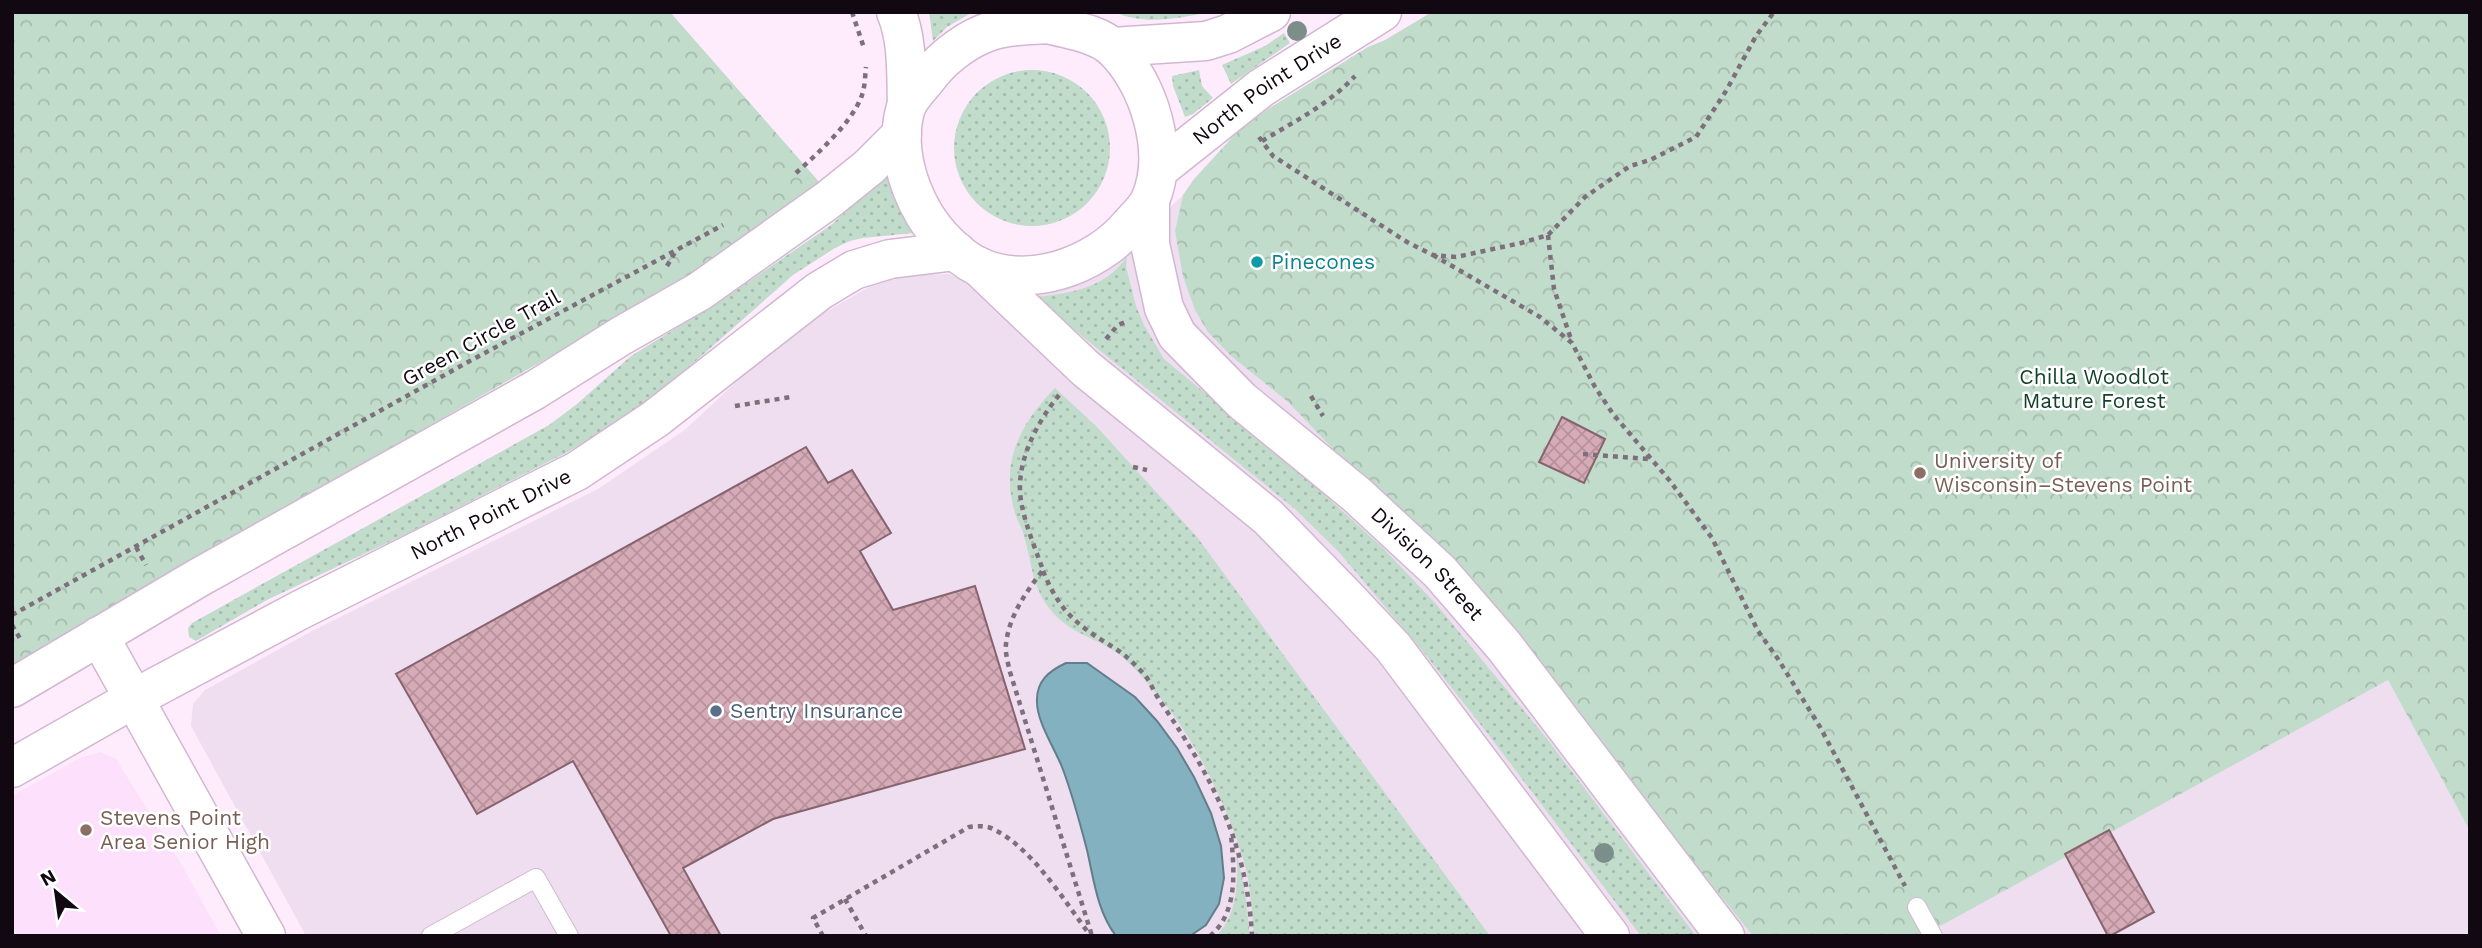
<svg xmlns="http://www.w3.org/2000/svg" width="2482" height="948" font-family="'Work Sans',sans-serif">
<defs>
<pattern id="grass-dots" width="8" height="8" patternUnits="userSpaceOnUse" patternTransform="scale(1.75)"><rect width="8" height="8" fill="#c1dccb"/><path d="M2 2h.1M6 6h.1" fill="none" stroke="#a5bbad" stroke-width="1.8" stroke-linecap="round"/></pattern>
<pattern id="forest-crowns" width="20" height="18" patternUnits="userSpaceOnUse" patternTransform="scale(1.75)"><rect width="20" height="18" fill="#c1dccb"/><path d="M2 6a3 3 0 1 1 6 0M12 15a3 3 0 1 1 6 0" fill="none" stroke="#a5bbad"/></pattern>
<pattern id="building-cross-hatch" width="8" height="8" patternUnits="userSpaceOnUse" patternTransform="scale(1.75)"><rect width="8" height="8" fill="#d6abb8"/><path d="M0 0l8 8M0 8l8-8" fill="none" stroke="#b7929d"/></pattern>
</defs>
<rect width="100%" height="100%" fill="#feecfd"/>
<!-- commercial -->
<path fill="#eedef0" d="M1183,195L1175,231L1183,277L1195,310L1231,356L1288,402L1503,627L1753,936H306L191,726L193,704L205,690L312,631L598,489L686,429L750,369L815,318L869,287L906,275L949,274L983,290L1049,293L1086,278L1117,257Z
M2388,680L2470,831V936H1922L2065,854Z"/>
<!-- built -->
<path fill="#fde0fb" d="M100,752L116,759L181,864L221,936H12V796L80,758Z"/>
<!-- grass -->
<path fill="url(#grass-dots)" d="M929,12H973L947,27L933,41Z
M1115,12H1210C1180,18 1144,26 1115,12Z
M1284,33L1290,43L1231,84L1222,65L1265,46Z
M954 148a78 78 0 1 1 156 0a78 78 0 1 1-156 0Z
M1199,70L1202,86L1213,98L1193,114L1185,117L1173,86L1172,76Z
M888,166C888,192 900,212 914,233L863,238L850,241L835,248L793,275L655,397L607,429L564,454L406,534L267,600L196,641L189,637L188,628L192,623L549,425L577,404L631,356L725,298L831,225L877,184Z
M1127,256L1126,267L1136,306L1144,325L1164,359L1295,468L1382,547L1436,604L1548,740L1696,936H1641L1488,734L1425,654L1338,551L1295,509L1034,297C1069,294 1107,288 1127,256Z
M1055,388L1097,427L1197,537L1490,936H1254C1252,912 1251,886 1244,862C1229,810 1196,740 1160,698C1149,684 1130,662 1116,652C1097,639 1074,634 1057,617C1032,592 1033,567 1024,536C1023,529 1018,523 1016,516C999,464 1019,425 1055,388Z
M1236,850L1245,892L1250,936H1216C1238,916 1239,877 1236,850Z"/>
<!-- forest -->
<path fill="url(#forest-crowns)" d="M12,12H670L821,184L717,261L12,665Z
M1432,12H2470V831L2388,680L1922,936H1753L1503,627L1288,402L1231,356L1208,332L1195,310L1183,277L1175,231L1183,195L1194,179L1239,130L1268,109L1368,47L1385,40Z"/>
<!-- water -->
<path fill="#84b1bf" stroke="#627e8b" stroke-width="2" d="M1066,663H1087L1135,697L1157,721L1177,748L1194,777L1211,813L1221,846L1224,878L1219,904L1206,925L1190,936H1116C1097,911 1094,880 1087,850C1080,823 1072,793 1062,767C1055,749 1037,722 1037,702C1036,681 1049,671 1066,663Z"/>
<!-- building -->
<path fill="url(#building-cross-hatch)" stroke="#87636e" stroke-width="2" d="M1562,417L1605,439L1584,483L1539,462Z
M806,447L828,483L852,470L891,533L860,551L893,610L975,586L1025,749L773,819L683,868L721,936H671L573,761L477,814L396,674Z
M2109,830L2154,912L2110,936H2108L2065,854Z"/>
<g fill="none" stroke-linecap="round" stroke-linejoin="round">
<!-- service casing -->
<g stroke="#d3b7d2" stroke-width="20">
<path id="service" d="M1917,907L1933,936
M431,936L536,878L569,936"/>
</g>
<!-- tertiary casing -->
<g stroke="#d3b7d2" stroke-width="41">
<g id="tertiary">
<path d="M1112,47L1206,41L1228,34L1271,12"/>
<path id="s1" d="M1158,170L1261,88L1382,12"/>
<path d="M99,636L266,936"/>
<path d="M12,688L198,578L535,390L621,336L700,291L828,200L869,167L902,134"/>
<path id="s2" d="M12,768L135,698L300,610L577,471L655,419L819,291L854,270L890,259L956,251"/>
</g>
</g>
<!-- secondary casing -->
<g stroke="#d3b7d2" stroke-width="41">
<g id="secondary">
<path d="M896,12C908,40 906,75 907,105"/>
<path d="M1049,24C1069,30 1097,33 1113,48C1149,82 1171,153 1150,200C1146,209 1137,217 1130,225C1096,266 1028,290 977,266C957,256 936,234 924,214C906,183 895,143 906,107C910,96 924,83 931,73C946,55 969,38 991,31C1010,25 1030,25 1049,24Z"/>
<path id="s3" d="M1150,201V244L1164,308L1177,335L1241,400L1357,495L1440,572L1504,646L1725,936"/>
<path d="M978,266L1085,368L1268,517L1345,596L1393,647L1610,936"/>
</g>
</g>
<!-- path -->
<path stroke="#7d6f7c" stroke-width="4.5" stroke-dasharray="5 5" stroke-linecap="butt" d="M852,12L864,48
M1259,137L1273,156L1407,242L1433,255L1456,257L1521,243L1548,235L1585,197L1630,166L1650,160L1696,137L1726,91L1756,36L1774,12
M1262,141C1295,121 1328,105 1355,76
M796,173C817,154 853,122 862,95C865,87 865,76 866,67
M1548,235L1554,289L1572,342
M1433,255L1540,317L1572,343L1595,387L1613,414L1670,481L1712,538L1758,631L1778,659L1820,727L1905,886
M667,266L677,249
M1106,339L1118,325L1128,321
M1059,395C1036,424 1015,463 1021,501C1025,524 1035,548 1043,570C1026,592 1009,616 1006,644C1005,653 1008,663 1010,672L1092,936
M1311,396L1323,416
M735,406L791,397
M1583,454L1649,459
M1133,467L1147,470
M136,547L146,565
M1043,571C1054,597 1064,613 1087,630C1101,641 1118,648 1131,661C1137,667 1144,673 1149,681C1153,689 1157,697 1162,704C1213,779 1247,843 1252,936
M12,615L468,362L723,225
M12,625L22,642
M845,899L866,936
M823,936L813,918L969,827C978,826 987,825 995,830C1033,849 1065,902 1090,935
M1210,936C1239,912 1234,868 1231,835"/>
<!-- service -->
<use href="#service" stroke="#fff" stroke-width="18"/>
<!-- tertiary -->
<use href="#tertiary" stroke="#fff" stroke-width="38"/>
<!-- secondary -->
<use href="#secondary" stroke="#fff" stroke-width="38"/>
</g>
<!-- trees -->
<g fill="#7c8e89">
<circle cx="1297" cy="31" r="10"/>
<circle cx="1604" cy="853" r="10"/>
</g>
<!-- markers -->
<circle fill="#0f9aa8" stroke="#fff" stroke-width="2.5" cx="1257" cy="262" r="7"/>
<g fill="#8d6e63" stroke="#fff" stroke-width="2.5">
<circle cx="1920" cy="473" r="7"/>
<circle cx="86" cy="830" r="7"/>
</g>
<circle fill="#5c6f8a" stroke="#fff" stroke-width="2.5" cx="716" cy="711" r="7"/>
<g text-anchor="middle" stroke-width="5" stroke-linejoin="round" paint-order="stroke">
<!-- street labels -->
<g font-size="21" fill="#110811" stroke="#fff">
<text dy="7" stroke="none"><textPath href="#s1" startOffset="136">North Point Drive</textPath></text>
<text transform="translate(481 338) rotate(-29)" y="7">Green Circle Trail</text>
<text dy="7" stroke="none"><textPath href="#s2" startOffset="542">North Point Drive</textPath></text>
<text dy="7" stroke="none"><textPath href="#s3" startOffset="478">Division Street</textPath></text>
</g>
<!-- culture labels -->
<g font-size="21" fill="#0d838f" stroke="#fff" text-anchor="start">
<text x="1271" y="269">Pinecones</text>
</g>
<!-- park labels -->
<g font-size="21" fill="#12422a" stroke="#fff">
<text x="2094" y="384">Chilla Woodlot<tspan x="2094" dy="24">Mature Forest</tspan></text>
</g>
<!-- education labels -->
<g font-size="21" fill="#785e54" stroke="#fff" text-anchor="start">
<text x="1934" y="468">University of<tspan x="1934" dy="24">Wisconsin–Stevens Point</tspan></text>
<text x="100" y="825">Stevens Point<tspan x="100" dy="24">Area Senior High</tspan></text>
</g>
<!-- service labels -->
<g font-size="21" fill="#4e5e75" stroke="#fff" text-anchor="start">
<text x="730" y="718">Sentry Insurance</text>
</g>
</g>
<!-- border -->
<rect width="2482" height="948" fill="none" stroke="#110811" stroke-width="28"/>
<!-- north arrow -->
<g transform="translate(56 892) rotate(331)" stroke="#ffffff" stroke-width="5" paint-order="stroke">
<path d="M0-5L12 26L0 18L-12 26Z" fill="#110811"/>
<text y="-10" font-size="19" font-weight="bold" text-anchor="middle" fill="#110811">N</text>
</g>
</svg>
